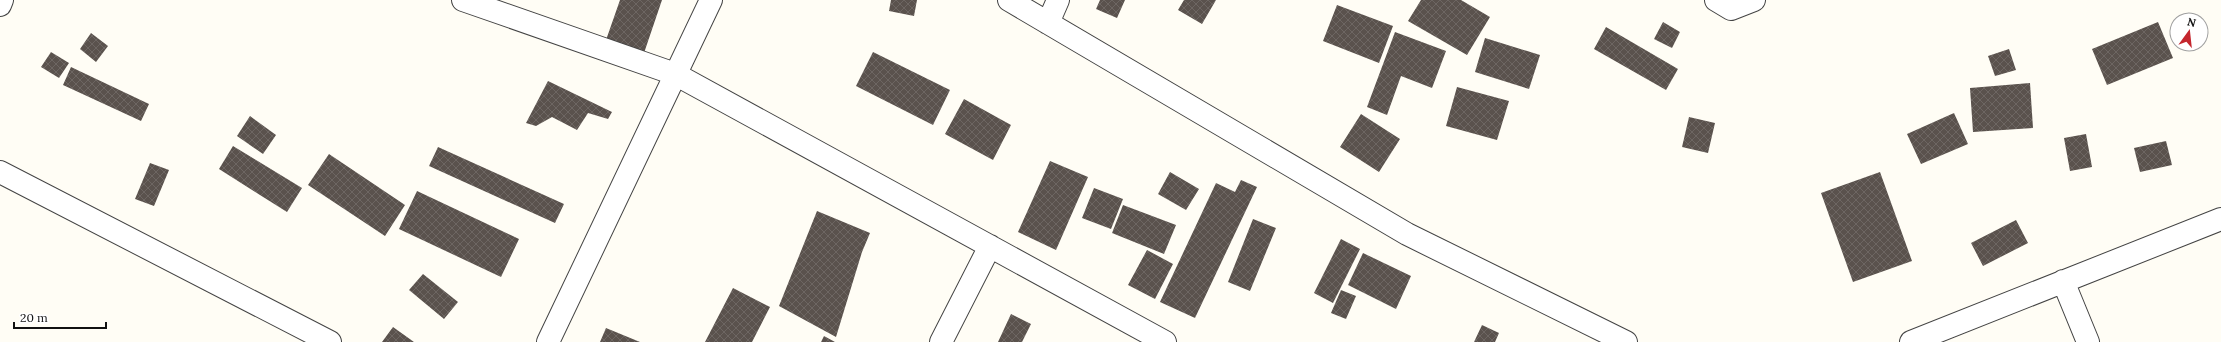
<svg xmlns="http://www.w3.org/2000/svg" width="2221" height="342" font-family="Lora,serif">
<defs>
<pattern id="building-cross-hatch" width="8" height="8" patternUnits="userSpaceOnUse"><rect width="8" height="8" fill="#5a524d"/><path d="M0 0l8 8M0 8l8-8" fill="none" stroke="#6d6662"/></pattern>
</defs>
<rect width="100%" height="100%" fill="#fffdf5"/>
<!-- building -->
<path fill="url(#building-cross-hatch)" d="M620,0H662L644,53L606,40Z
M891,0H917L914,16L889,11Z
M1100,0H1125L1117,18L1096,9Z
M1184,0H1216L1202,24L1178,10Z
M1421,0H1461L1490,17L1467,55L1408,21Z
M1337,5L1393,26L1379,63L1323,41Z
M1663,22L1680,32L1672,48L1654,39Z
M2158,22L2173,58L2107,85L2092,49Z
M1606,27L1678,69L1666,90L1594,49Z
M1395,32L1446,51L1432,88L1401,76L1387,115L1367,107Z
M91,33L108,46L96,62L80,49Z
M1485,38L1540,55L1529,89L1475,72Z
M2009,49L2016,70L1995,76L1988,56Z
M51,52L69,63L59,78L41,67Z
M873,52L950,90L933,125L856,86Z
M71,67L149,104L141,121L63,85Z
M548,81L612,112L608,119L588,113L577,130L552,117L536,126L526,123Z
M2030,83L2033,128L1973,132L1970,88Z
M1457,87L1509,101L1497,140L1446,126Z
M964,99L1011,125L993,160L945,134Z
M1954,113L1968,144L1921,164L1907,134Z
M1361,114L1400,139L1379,172L1340,147Z
M250,116L276,135L263,154L237,136Z
M1689,117L1715,123L1708,153L1682,147Z
M2086,134L2092,167L2070,171L2064,138Z
M2166,141L2172,165L2140,172L2134,148Z
M233,146L302,188L287,212L219,169Z
M438,147L564,204L555,223L429,166Z
M329,154L405,205L385,236L308,185Z
M1050,161L1088,177L1056,250L1018,232Z
M150,163L169,170L154,206L135,199Z
M1170,172L1199,189L1186,210L1158,194Z
M1880,172L1912,261L1853,282L1821,193Z
M1241,180L1257,187L1195,318L1160,302L1216,183L1235,192Z
M1094,188L1123,199L1111,229L1082,218Z
M417,191L519,239L501,277L399,229Z
M1123,205L1176,225L1164,254L1112,233Z
M817,211L870,233L862,252L836,337L779,306Z
M1253,219L1276,228L1250,291L1228,282Z
M2016,220L2028,243L1983,266L1971,243Z
M1341,239L1360,249L1333,303L1314,293Z
M1147,250L1173,264L1155,299L1128,285Z
M1363,253L1411,276L1396,309L1348,285Z
M423,274L458,302L444,319L409,290Z
M733,288L770,307L752,342H705Z
M1341,290L1356,296L1346,319L1331,313Z
M1011,314L1031,324L1022,342H998Z
M1482,325L1499,333L1495,342H1474Z
M393,327L414,342H382Z
M606,328L640,342H600Z
M824,336L835,342H821Z"/>
<g fill="none" stroke-linecap="round" stroke-linejoin="round">
<!-- minor casing -->
<g stroke="#444" stroke-width="24">
<path id="minor" d="M463,0L675,74L1165,342
M1009,0L1407,234L1626,342
M1716,0L1731,9L1754,0
M0,5L2,0
M1048,23L1058,0
M0,172L330,342
M2063,281L2088,342
M548,342L711,0
M941,342L990,246
M1911,342L2221,219"/>
</g>
<!-- minor -->
<use href="#minor" stroke="#fff" stroke-width="22"/>
</g>
<!-- north arrow -->
<g transform="translate(2189 32) rotate(15)"><circle r="19" fill="#ffffff" stroke="#a0a0a0"/>
<path d="M0-3L7 15L0 10L-7 15Z" fill="#c4262e"/>
<text y="-6" font-size="11" font-weight="bold" text-anchor="middle" fill="#111111">N</text>
</g>
<!-- scale -->
<path d="M14 322v6h92v-6" fill="none" stroke="#111111" stroke-width="2"/>
<text x="20" y="322" font-size="12" fill="#111111" stroke="#ffffff" stroke-width="3" paint-order="stroke">20 m</text>
</svg>
